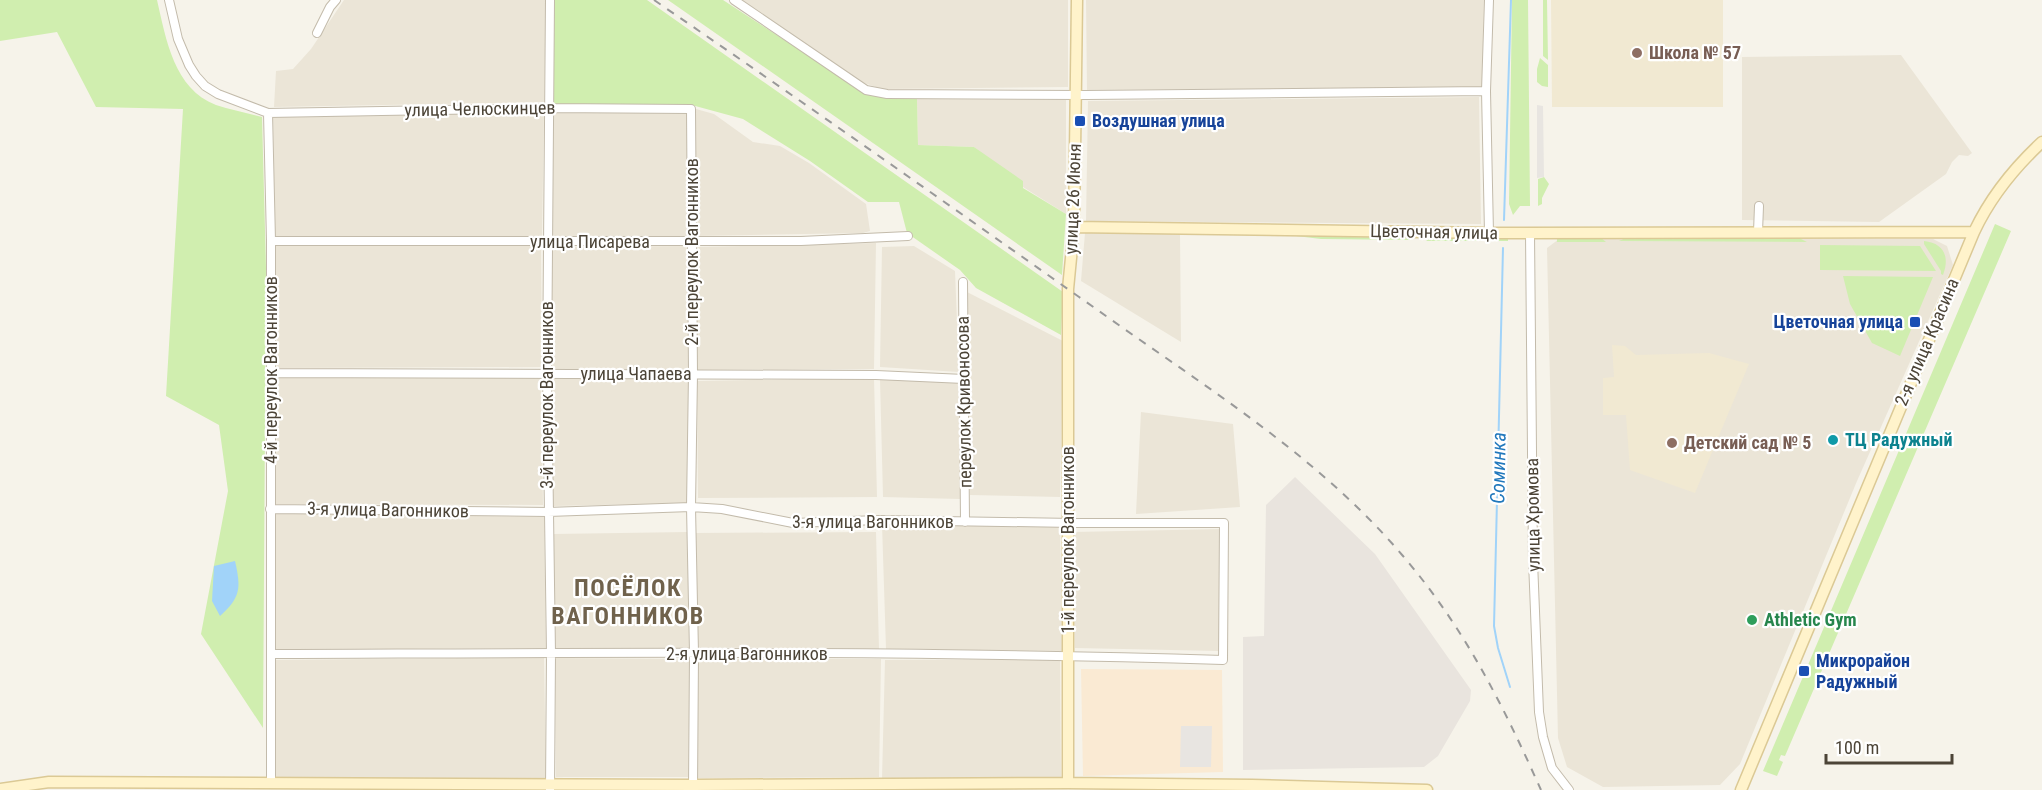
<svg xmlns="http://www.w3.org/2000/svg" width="2042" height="790" font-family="'Roboto Condensed',sans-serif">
<rect width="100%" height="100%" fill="#f6f3ea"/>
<!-- residential -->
<path fill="#ebe5d7" d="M344,0H546L544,102L274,107L276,71L293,69L311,49Z
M742,0H1068V87L882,89L864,83Z
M1086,0H1484L1482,88L1087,90Z
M1901,55L1972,153L1968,156L1959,155L1952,162L1946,174L1879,222L1742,220V57Z
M1479,97L1481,224L1086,221L1088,101Z
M917,99L1066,100V214L1023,187L974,147L918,145Z
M696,109L714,114L753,142L780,146L809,163L866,204L870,231L863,233L696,236Z
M552,111L687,114L689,237H551Z
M544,112L542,237L275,236L273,117Z
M1085,233L1180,234L1181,342L1081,281Z
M1559,239H1933L1947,246L1953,265L1857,481L1740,764L1720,785L1603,787L1567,767L1558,738L1547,248Z
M876,243L874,369L696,370V247Z
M275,246H541L542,367L275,368Z
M688,246L689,370L552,369V247Z
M914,246L955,271L959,372L880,367L882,247Z
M967,292L1063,341L1060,497L970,495Z
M274,376L541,377L543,505L274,504Z
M551,378L688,380L689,503L553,506Z
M874,378L877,497L698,498L697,381Z
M880,379L960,383V499L883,497Z
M1141,412L1233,424L1240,507L1136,514Z
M276,513L544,517L546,648L275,650Z
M882,524L1060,527L1062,651L886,649Z
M1222,529L1219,651L1075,648L1073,532Z
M688,532L689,648H555L553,534Z
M876,532L879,649L698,647L695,533Z
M544,657L546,779L276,778L275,660Z
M555,658L690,659L688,777H556Z
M698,659H881L879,777L698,778Z
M1060,659L1061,777L882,779L885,660Z"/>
<!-- commercial -->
<path fill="#faead3" d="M1081,669L1222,670L1223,772L1083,776Z"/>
<!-- industrial -->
<path fill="#e9e4de" d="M1295,477L1375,554L1471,690L1470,701L1438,756L1424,767L1243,770V637L1264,636L1266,505Z"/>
<!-- education -->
<path fill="#f1e9d2" d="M1551,0H1723V107H1552Z
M1612,345L1625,346L1636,355L1709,353L1749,364L1695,493L1630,470L1626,415H1603V378L1614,377Z"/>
<!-- green -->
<path fill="#d0eeaf" d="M0,0H157C166,39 174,89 216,105C231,110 247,113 262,117L266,268L263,728L201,634L228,491L219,425L166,396L183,109L96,107L57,32L0,41Z
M554,0H647L1063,292L1061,335L976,288L960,270L907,233L899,202H868L810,161L743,119L688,104L552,105Z
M668,0H723L869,95L917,99L918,145L974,147L1023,181V188L1066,214L1062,275Z
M1512,0H1528L1530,206H1520L1513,215L1509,204Z
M1543,0H1547L1548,60L1543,56Z
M1540,58L1548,65V87L1542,86L1537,82V69Z
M1544,177L1549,184L1542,198V204L1538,206V179Z
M1995,224L2011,231L1785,756L1781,755L1779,760L1783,762L1777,776L1763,771Z
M1296,236L1404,238L1413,240L1321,239Z
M1628,237H1797L1807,242L1619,241Z
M1430,238H1508V241H1426Z
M1601,238L1606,242H1557V239Z
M1924,241C1944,243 1950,257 1943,275L1941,274V271L1924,244Z
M1820,245L1920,246L1936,271L1820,270Z
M1843,276L1933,277L1900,356L1872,343L1850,304Z"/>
<!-- parking -->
<path fill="#e8e5e1" d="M1537,105L1543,106L1544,177L1537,178Z
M1181,726H1212L1211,767H1180Z"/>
<!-- water -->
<path fill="#a1d3f9" d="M235,561C241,588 241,597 220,616L212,601L214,566Z"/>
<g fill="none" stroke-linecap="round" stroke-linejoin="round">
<!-- stream -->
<path stroke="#a1d3f9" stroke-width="2" d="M1504,220L1511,0
M1503,248L1494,626L1498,648L1510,687"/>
<!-- street casing -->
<g stroke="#c3bbab" stroke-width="10">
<path id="street" d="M169,0L178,39L189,65L196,76L205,86L218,94L268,113L549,108L691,109L693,374L691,507L694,653L693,789
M550,0L547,373L551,653L550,790
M734,0L866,90L887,94L1086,95L1486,91
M317,33L330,7L336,0
M268,113L271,241V784
M1758,232L1759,206
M1489,233L1486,91L1489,0
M1530,233L1533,561L1539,712L1543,737L1552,768L1569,790
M271,241H801L908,236
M963,282L965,522
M271,373L876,375L964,379
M270,509L548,512L691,507L722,509L793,523L879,520L1074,523H1224L1223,660C906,650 588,653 271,654"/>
</g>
<!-- secondary casing -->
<g stroke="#dbc995" stroke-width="13">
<path id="secondary" d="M1074,227L1489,233L1974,232
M1068,783V289L1074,227L1077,0
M0,789L49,782L693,785L1068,783L1252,785L1427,790
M1741,790L1974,232C1990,198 2014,168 2042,142"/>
</g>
<!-- street -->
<use href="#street" stroke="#fff" stroke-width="8"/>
<!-- secondary -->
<use href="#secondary" stroke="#fff3cb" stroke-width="10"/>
<!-- rail -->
<path stroke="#999" stroke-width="2" stroke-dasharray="8 8" stroke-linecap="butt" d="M654,0C806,104 956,210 1106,316C1210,390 1320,458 1403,556C1464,627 1503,705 1541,790"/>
</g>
<!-- markers -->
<g fill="#8d6e63" stroke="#fff" stroke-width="2">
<circle cx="1637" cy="53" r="6"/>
<circle cx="1672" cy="443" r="6"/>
</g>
<g fill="#1a4fb4" stroke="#fff" stroke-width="2">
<rect x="1074" y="115" width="12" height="12" rx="3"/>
<rect x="1909" y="316" width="12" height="12" rx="3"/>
<rect x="1798" y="665" width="12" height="12" rx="3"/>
</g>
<circle fill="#0f9aa8" stroke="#fff" stroke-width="2" cx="1833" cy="440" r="6"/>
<circle fill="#2e9e5b" stroke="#fff" stroke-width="2" cx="1752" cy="620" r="6"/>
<g text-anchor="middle" stroke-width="4.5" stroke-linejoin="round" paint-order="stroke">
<!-- education labels -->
<g font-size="18" font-weight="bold" fill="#785e54" stroke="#fff" text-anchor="start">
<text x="1649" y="59">Школа № 57</text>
<text x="1684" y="449">Детский сад № 5</text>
</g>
<!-- street labels -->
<g font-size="18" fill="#4c4437" stroke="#fff">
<text transform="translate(480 109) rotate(-1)" y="6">улица Челюскинцев</text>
<text transform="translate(1073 199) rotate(-88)" y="6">улица 26 Июня</text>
<text transform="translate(1434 232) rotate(1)" y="6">Цветочная улица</text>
<text x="590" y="248">улица Писарева</text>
<text transform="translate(692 252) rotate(-90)" y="6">2-й переулок Вагонников</text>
<text transform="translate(1927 342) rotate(-67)" y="6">2-я улица Красина</text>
<text transform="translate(271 370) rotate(-90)" y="6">4-й переулок Вагонников</text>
<text x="636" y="380">улица Чапаева</text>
<text transform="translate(547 395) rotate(-90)" y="6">3-й переулок Вагонников</text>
<text transform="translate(964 402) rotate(-91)" y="6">переулок Кривоносова</text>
<text transform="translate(388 510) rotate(1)" y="6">3-я улица Вагонников</text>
<text transform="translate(1533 515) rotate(-91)" y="6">улица Хромова</text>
<text x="873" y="528">3-я улица Вагонников</text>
<text transform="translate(1068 540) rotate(-90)" y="6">1-й переулок Вагонников</text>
<text x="747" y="660">2-я улица Вагонников</text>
</g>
<!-- transit labels -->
<g font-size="18" font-weight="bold" fill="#164399" stroke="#fff" text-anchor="start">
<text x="1092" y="127">Воздушная улица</text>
<text x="1903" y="328" text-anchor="end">Цветочная улица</text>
<text x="1816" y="667">Микрорайон<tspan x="1816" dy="21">Радужный</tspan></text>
</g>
<!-- culture labels -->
<g font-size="18" font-weight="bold" fill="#0d838f" stroke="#fff" text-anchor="start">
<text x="1845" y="446">ТЦ Радужный</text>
</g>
<!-- leisure labels -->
<g font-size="18" font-weight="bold" fill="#27864d" stroke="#fff" text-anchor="start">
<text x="1764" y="626">Athletic Gym</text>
</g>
<!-- water labels -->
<g font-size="20" font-style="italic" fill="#2178bc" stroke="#fff">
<text transform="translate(1498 468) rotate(-89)" y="7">Соминка</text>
</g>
<!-- district labels -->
<g font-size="24" font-weight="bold" letter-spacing="1.5" fill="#70624c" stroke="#fff">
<text x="628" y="596">ПОСЁЛОК<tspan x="628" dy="28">ВАГОННИКОВ</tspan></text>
</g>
</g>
<!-- scale -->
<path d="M1826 754v9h126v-9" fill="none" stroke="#4c4437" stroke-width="3"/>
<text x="1835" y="754" font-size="18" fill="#4c4437" stroke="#ffffff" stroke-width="4.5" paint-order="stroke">100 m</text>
</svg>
